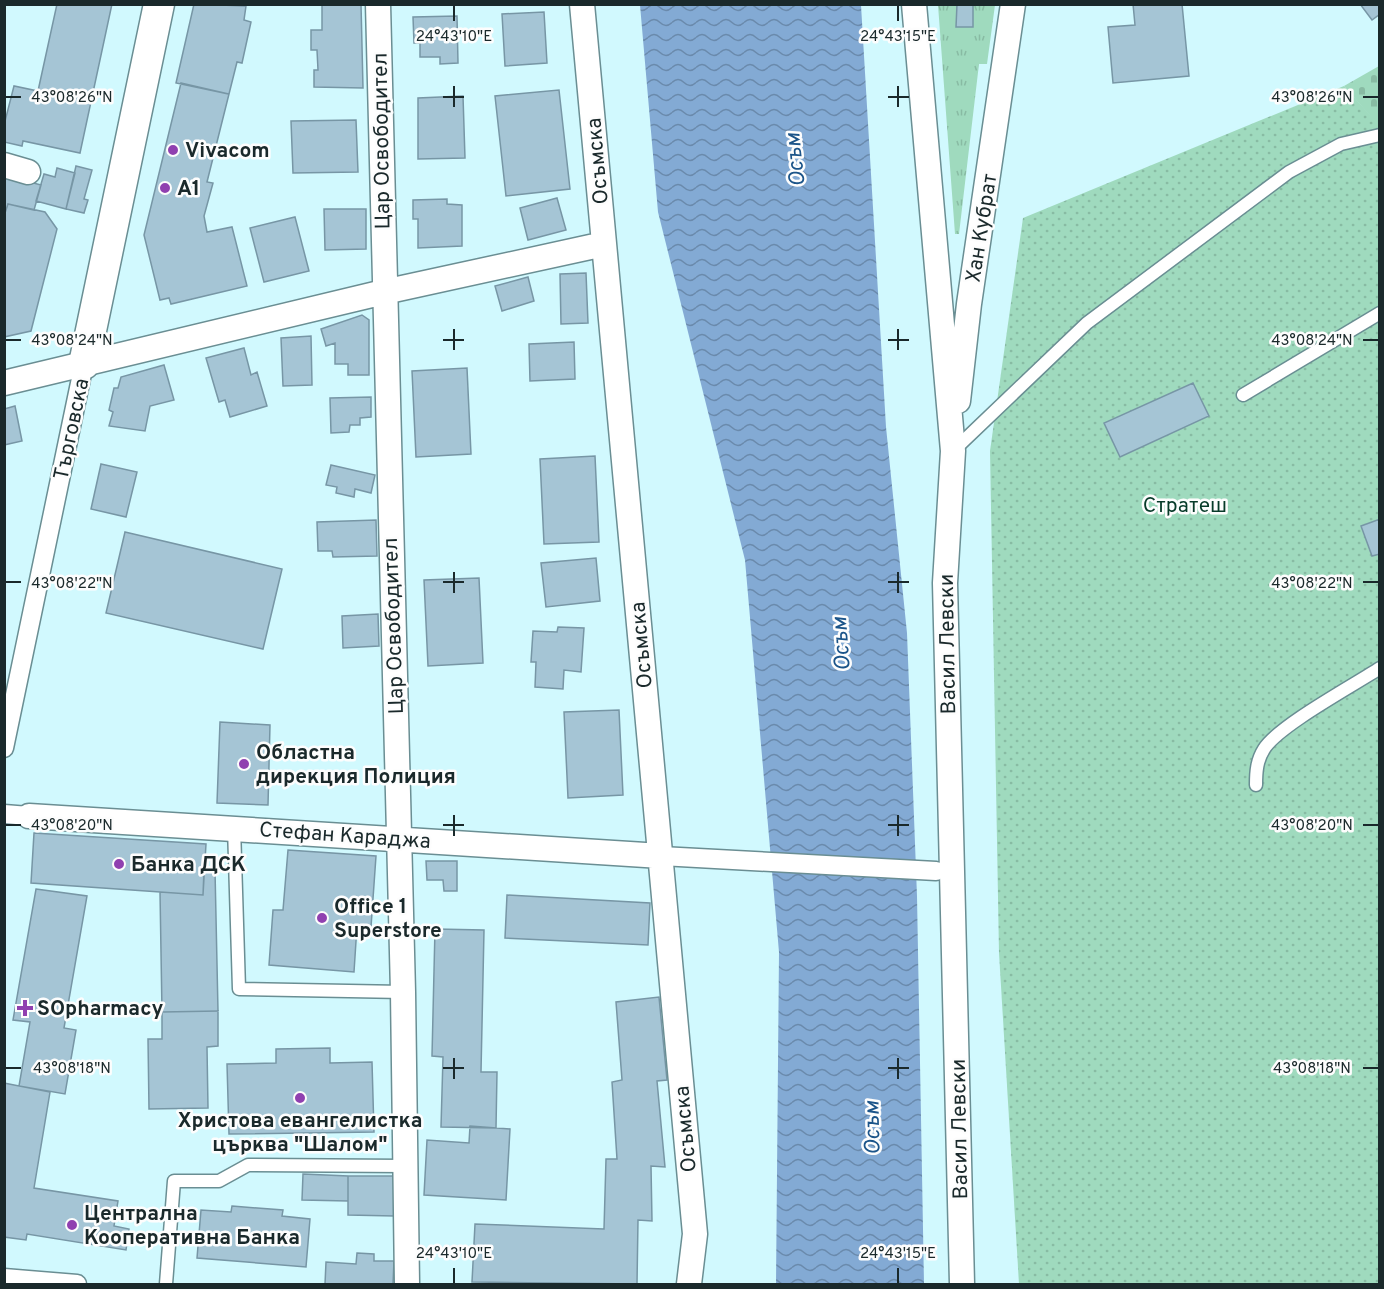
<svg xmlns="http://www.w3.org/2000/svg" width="1384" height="1289" font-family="Overpass,sans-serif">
<defs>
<pattern id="grass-tufts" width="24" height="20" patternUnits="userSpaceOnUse" patternTransform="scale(1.5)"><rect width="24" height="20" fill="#9fdabe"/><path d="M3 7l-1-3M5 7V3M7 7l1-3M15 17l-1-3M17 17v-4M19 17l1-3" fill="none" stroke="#88bba3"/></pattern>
<pattern id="cemetery-stones" width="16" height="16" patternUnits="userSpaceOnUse" patternTransform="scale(1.5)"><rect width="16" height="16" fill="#9fdabe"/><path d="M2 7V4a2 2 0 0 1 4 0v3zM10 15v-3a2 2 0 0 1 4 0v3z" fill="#88bba3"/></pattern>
<pattern id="park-dots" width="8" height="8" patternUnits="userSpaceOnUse" patternTransform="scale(1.5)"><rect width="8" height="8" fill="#9fdabe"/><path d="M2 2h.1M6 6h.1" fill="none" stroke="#88bba3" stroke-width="1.8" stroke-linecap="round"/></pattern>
<pattern id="water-waves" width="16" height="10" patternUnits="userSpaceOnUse" patternTransform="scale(1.5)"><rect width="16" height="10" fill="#83aad4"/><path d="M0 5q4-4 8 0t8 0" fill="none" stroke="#6a8aac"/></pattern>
</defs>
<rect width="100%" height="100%" fill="#d1f9fe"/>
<!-- grass -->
<path fill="url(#grass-tufts)" d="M938,5H995L987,64H979L959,234H955Z"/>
<!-- cemetery -->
<path fill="url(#cemetery-stones)" d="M1379,66V126L1344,86Z"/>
<!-- park -->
<path fill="url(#park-dots)" d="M1344,86L1380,126L1379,1284H1019L999,953L990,451L1023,218Z"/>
<!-- water -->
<path fill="url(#water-waves)" d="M640,5H861L886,427L907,633L917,896L924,1284H776L779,952L745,560L658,212Z"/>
<!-- building -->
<path fill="#a5c5d5" stroke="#7796a5" stroke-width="1.5" d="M57,4H112L80,153L23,141L22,146L4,142V125L14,86L38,91Z
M194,4L246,6L244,20L251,22L242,63L237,62L229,94L176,83Z
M361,4L363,88L314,87V70H318L317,50H311V30H322V5L314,4Z
M957,4H973V27H956Z
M1133,4H1182L1189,76L1113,83L1108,27L1135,25Z
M1360,4H1380V14L1372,20Z
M544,12L547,63L505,66L502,14Z
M457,16L458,63L440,64V57H420V43H414L413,17Z
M181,83L229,94L207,182L213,183L204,216L207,232L232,227L247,286L171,304L169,298L160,300L144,235Z
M559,90L570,189L506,196L495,96Z
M463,96L465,158L418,159V98Z
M356,120L358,172L293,173L291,121Z
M76,166L92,170L84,199L88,200L84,213L66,209Z
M57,168L75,173L66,209L36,201L44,174L55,177Z
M4,175L41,185L34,210L8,204L4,216Z
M557,198L566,230L528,240L520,208Z
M447,199V204L462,205V246L418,248V219H413V200Z
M8,204L45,212L57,229L31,331L4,337V216Z
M324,209H366V249L325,250Z
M295,217L309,271L264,282L250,228Z
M586,273L588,323L561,324L560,274Z
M528,277L534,301L502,311L495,286Z
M362,315L369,320V375H348V364H335V343L326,346L321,329Z
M311,336L312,385L283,386L281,338Z
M574,342L575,379L530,381L529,344Z
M244,348L251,375L257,372L267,406L230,417L225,400L219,402L206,358Z
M164,365L174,400L150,406L145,431L109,426L113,412L109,410L114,388H118L121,377Z
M467,368L471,454L416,457L412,371Z
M1193,383L1209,416L1120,457L1104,423Z
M371,397V417L360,418V425H350L349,432L331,433L330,398Z
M15,406L22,441L4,445V409Z
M595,456L599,542L544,544L540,459Z
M101,464L137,472L126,517L91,509Z
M331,465L375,475L371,493L355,489L354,497L336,493L337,487L326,485Z
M1380,519V554L1372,556L1361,526Z
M376,520L377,556L333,557L332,551H318L317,522Z
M125,532L282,569L263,649L106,613Z
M596,558L600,601L546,607L541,563Z
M479,578L483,663L428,666L424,580Z
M378,614L379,646L343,648L342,616Z
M558,627L584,628L581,672L564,670L563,689L535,687L536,662H531L533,631L557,632Z
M619,710L623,795L568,798L564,712Z
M220,722L270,725L268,805L217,803Z
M34,833L206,844L203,895L31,883Z
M288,850L376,856L371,927L357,926L354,972L269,965L273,910H283Z
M426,861H457V891H444L443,880H427Z
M204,870H215L218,1011L162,1012L160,892L203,895Z
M36,889L87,896L64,1028L76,1030L65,1094L19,1086L30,1022L13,1020Z
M507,895L650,903L648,945L505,938Z
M435,929L484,930L481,1072H497L496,1128L441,1127L443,1057L432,1056Z
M659,997L667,1080L657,1081L665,1167L651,1166L652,1221L638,1220L637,1284L472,1282L475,1224L604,1229L606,1159H617L612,1082L622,1080L616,1002Z
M218,1011V1046L207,1047L208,1108L149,1109L148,1039H162V1012Z
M330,1048V1063L372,1062L374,1132L229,1134L227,1064L276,1063V1049Z
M4,1083L50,1092L34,1188L118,1201L114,1226L129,1229L126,1250L27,1234L26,1240L4,1237Z
M470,1126L510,1129L506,1200L424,1195L427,1140L469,1143Z
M303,1174L348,1176V1201L302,1200Z
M348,1176H394V1216L348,1215Z
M232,1206L283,1210L282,1216L310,1219L306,1267L197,1258L201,1210L231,1212Z
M357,1253L374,1254V1261H394L393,1284H325L326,1262L356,1264Z"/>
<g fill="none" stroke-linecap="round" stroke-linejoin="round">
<!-- service casing -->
<g stroke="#6a8e93" stroke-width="15">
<path id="service" d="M1243,395L1380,313
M953,451L1087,323L1289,172L1341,144L1380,135
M1256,785C1256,771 1257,760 1264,749C1278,726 1354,685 1380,668
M234,827L239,989L403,992
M166,1284L174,1181H219L248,1165L406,1166"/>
</g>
<!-- pedestrian casing -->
<g stroke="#6a8e93" stroke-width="21">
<path id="pedestrian" d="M4,748L84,364
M4,814L29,816
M661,856L936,871
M4,1278L77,1284"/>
</g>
<!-- minor casing -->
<g stroke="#6a8e93" stroke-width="27">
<path id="minor" d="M378,4L403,992L407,1284
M582,4L695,1234L689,1284
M914,4L953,451L945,583L962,1284
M4,165L28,172
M4,383L384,292L604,244
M958,401L969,304L1013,4
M29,816L661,856"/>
</g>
<!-- tertiary casing -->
<g stroke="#6a8e93" stroke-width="33">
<path id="tertiary" d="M84,364L159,4"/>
</g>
<!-- service -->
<use href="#service" stroke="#fff" stroke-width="12"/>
<!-- pedestrian -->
<use href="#pedestrian" stroke="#fff" stroke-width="18"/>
<!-- minor -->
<use href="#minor" stroke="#fff" stroke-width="24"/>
<!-- tertiary -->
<use href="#tertiary" stroke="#fff" stroke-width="30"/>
</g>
<!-- ticks -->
<path fill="none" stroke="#1a292b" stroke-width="2" d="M454,6V21M898,6V21M454,86V107M898,86V107M6,97H21M443,97H464M888,97H909M1363,97H1378M454,329V350M898,329V350M6,340H21M443,340H464M888,340H909M1363,340H1378M454,572V593M898,572V593M6,582H21M443,582H464M888,582H909M1363,582H1378M454,815V836M898,815V836M6,825H21M443,825H464M888,825H909M1363,825H1378M454,1058V1079M898,1058V1079M6,1068H21M443,1068H464M888,1068H909M1363,1068H1378M454,1268V1283M898,1268V1283"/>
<!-- markers -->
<g fill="#9040b0" stroke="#fdfdfd" stroke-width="2">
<circle cx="173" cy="150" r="6"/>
<circle cx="165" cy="188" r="6"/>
<circle cx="244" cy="764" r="6"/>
<circle cx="119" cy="864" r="6"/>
<circle cx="322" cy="918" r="6"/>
<path d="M22 999h6v6h6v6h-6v6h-6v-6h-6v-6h6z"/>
<circle cx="300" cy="1098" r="6"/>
<circle cx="72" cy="1225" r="6"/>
</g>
<g text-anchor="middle" stroke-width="5" stroke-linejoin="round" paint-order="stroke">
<!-- street labels -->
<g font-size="21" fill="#1a292b" stroke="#fdfdfd">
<text transform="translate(381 141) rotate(-91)" y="7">Цар Освободител</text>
<text transform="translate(597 161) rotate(-95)" y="7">Осъмска</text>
<text transform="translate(981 228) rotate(-81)" y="7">Хан Кубрат</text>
<text transform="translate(71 429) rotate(-78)" y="7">Търговска</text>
<text transform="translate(393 626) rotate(-92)" y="7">Цар Освободител</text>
<text transform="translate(947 644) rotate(-91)" y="7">Васил Левски</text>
<text transform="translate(641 645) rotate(-95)" y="7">Осъмска</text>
<text transform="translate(345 835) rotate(4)" y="7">Стефан Караджа</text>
<text transform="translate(685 1129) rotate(-95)" y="7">Осъмска</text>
<text transform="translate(959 1129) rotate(-91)" y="7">Васил Левски</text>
</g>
<!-- poi labels -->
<g font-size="21" font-weight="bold" fill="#1a292b" stroke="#fdfdfd" text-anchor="start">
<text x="185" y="157">Vivacom</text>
<text x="177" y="195">A1</text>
<text x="256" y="759">Областна<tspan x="256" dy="24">дирекция Полиция</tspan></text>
<text x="131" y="871">Банка ДСК</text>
<text x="334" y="913">Office 1<tspan x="334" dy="24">Superstore</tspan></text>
<text x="37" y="1015">SOpharmacy</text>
<text x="300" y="1127" text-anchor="middle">Христова евангелистка<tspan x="300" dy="24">църква "Шалом"</tspan></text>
<text x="84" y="1220">Централна<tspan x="84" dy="24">Кооперативна Банка</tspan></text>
</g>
<!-- park labels -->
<g font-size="21" fill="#073b29" stroke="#fdfdfd">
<text x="1185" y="512">Стратеш</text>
</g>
<!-- water labels -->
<g font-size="22" font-style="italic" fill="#1b5489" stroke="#fdfdfd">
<text transform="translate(794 160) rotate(-96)" y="8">Осъм</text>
<text transform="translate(840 644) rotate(-94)" y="8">Осъм</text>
<text transform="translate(871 1128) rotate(-91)" y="8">Осъм</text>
</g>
</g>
<g font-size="15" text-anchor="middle" fill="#1a292b" stroke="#fdfdfd" stroke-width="5" stroke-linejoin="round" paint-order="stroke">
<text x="454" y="41">24°43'10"E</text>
<text x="898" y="41">24°43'15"E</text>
<text x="72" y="102">43°08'26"N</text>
<text x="1312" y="102">43°08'26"N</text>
<text x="72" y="345">43°08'24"N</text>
<text x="1312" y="345">43°08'24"N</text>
<text x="72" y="588">43°08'22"N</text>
<text x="1312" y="588">43°08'22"N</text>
<text x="72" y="830">43°08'20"N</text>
<text x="1312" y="830">43°08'20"N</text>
<text x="72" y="1073">43°08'18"N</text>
<text x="1312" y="1073">43°08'18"N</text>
<text x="454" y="1258">24°43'10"E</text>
<text x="898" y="1258">24°43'15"E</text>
</g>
<!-- border -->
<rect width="1384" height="1289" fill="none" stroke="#1a292b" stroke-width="12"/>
</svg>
